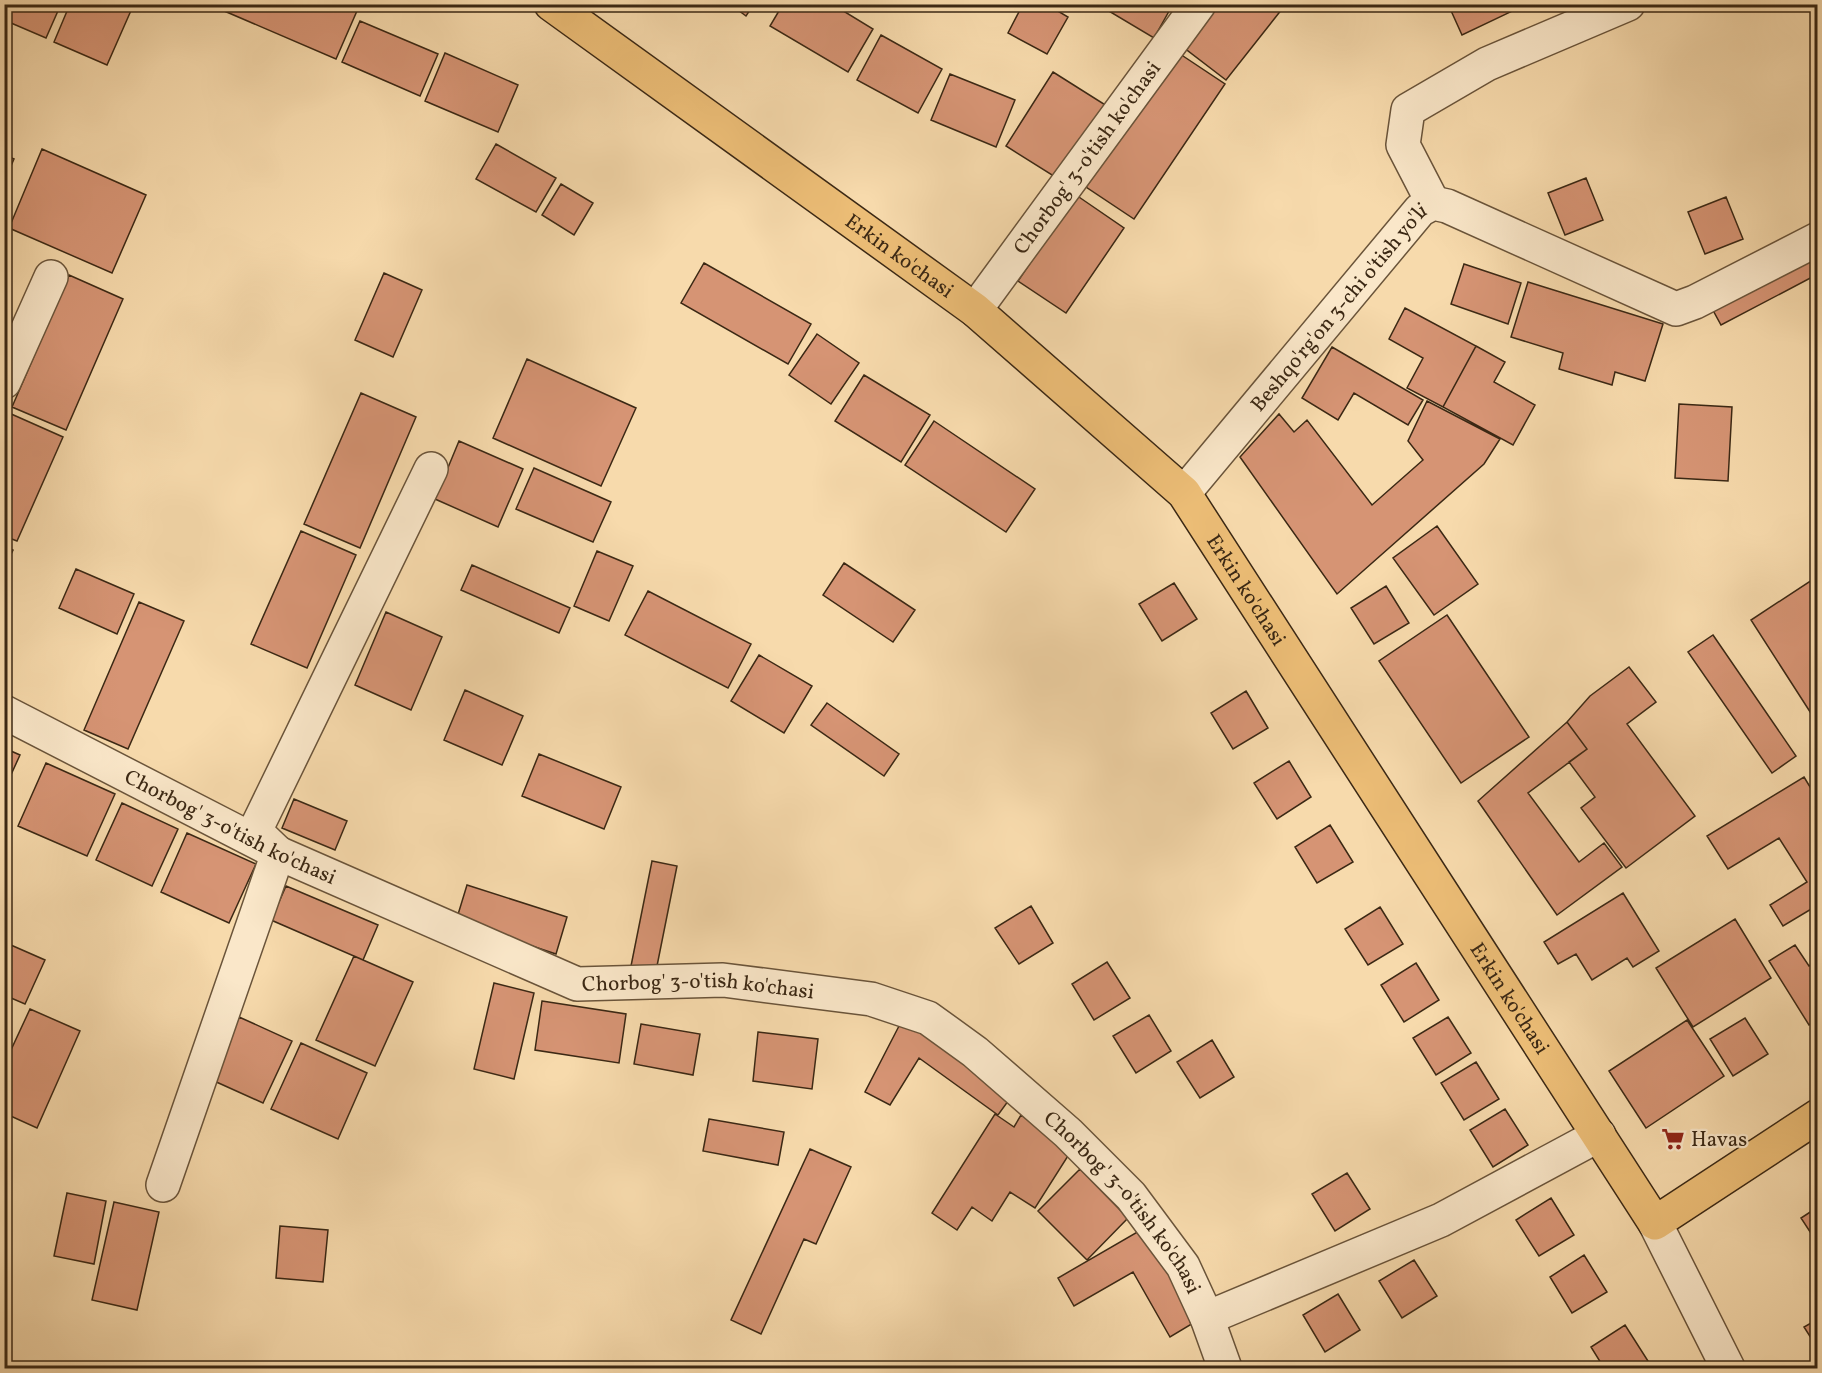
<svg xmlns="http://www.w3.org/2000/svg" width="1822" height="1373" font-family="Vollkorn,serif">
<rect width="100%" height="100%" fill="#f7daac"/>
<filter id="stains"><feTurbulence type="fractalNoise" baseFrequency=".00333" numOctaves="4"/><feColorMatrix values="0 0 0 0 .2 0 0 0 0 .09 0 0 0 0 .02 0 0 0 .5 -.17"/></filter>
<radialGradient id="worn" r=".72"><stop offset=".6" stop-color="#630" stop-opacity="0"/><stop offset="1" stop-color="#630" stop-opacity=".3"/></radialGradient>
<!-- building -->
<path fill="#d69474" stroke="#3b2814" stroke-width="1.5" d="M7,4H61L46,38L4,20Z
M70,4L133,6L107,65L54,42Z
M225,4H360L336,59L222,10Z
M730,4H754L746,16Z
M783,4H832L873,29L848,72L770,26Z
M1023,4H1046L1068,17L1047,54L1008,33Z
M1097,4H1173L1154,38Z
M1215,4H1286L1226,80L1183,47Z
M1448,4H1527L1462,35Z
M360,21L438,54L420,96L342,62Z
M881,35L942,69L918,113L857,80Z
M1177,52L1225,84L1134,219L1086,187Z
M445,53L518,85L498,132L425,101Z
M1053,72L1107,106L1060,180L1006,146Z
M950,74L1015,100L996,147L931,120Z
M496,144L556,178L536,212L476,179Z
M42,149L146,195L112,273L9,228Z
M4,155L14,159L4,182Z
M1586,178L1603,220L1565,235L1548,193Z
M561,184L593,203L574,235L542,215Z
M1076,195L1124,228L1066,313L1018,281Z
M1726,197L1743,239L1705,254L1688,212Z
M1818,243V274L1721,325L1708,301Z
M704,263L811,324L788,364L681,303Z
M1464,264L1521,283L1508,324L1451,304Z
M384,273L422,290L393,357L355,340Z
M69,275L123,299L66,430L12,407Z
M1528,282L1663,324L1645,381L1615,372L1612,385L1559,369L1563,353L1511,337Z
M1405,308L1476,346L1443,407L1407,388L1423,358L1389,339Z
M817,334L859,363L831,404L789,375Z
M1476,346L1505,362L1494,382L1535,405L1513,445L1443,407Z
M1332,347L1423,400L1408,425L1354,393L1338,420L1302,398Z
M527,359L636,408L601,486L493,438Z
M864,375L930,415L901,462L835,421Z
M361,393L416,417L360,548L304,524Z
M1427,401L1500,439L1484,464L1337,594L1240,457L1279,414L1294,432L1307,420L1372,505L1423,460L1408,441Z
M1679,404L1732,407L1728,481L1675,478Z
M9,413L63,437L17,541L4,536V422Z
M934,421L1035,489L1006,532L905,465Z
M459,441L523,469L498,527L435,499Z
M534,468L611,502L593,542L516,509Z
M1437,526L1478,584L1434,615L1393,558Z
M301,531L356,555L307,668L251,644Z
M4,546L13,550L4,569Z
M597,551L633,566L609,621L574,606Z
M844,563L915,610L893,642L823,595Z
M472,565L570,608L559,633L461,590Z
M76,569L134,594L117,634L59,608Z
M1815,578L1818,582V716L1814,718L1751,620Z
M1174,583L1197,619L1162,641L1139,604Z
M1386,586L1409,623L1374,644L1351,608Z
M648,591L751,644L728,688L625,635Z
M139,602L184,621L128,749L84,730Z
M386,612L442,637L411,710L355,685Z
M1447,615L1529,737L1461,783L1379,661Z
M1713,635L1796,756L1772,773L1688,652Z
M759,655L812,686L784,733L731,701Z
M1629,667L1656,702L1627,724L1695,816L1626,868L1581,808L1595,797L1569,762L1587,749L1567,722L1590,696Z
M465,690L523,716L502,765L444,740Z
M1246,691L1268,728L1233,749L1211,713Z
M827,703L899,754L884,776L811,725Z
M1567,722L1587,749L1528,793L1579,862L1604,843L1622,867L1557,915L1478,801Z
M4,748L20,755L4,790Z
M539,754L621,787L604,829L522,796Z
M1289,761L1311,797L1277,819L1254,783Z
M46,763L115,794L87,856L18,826Z
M1804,777L1818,800V905L1783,926L1770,905L1807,882L1779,838L1728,869L1707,836Z
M294,799L347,821L335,850L282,828Z
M122,803L178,829L152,886L96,860Z
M1330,825L1353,862L1317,883L1295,847Z
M187,833L256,864L229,923L161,892Z
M652,861L677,866L656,971L631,966Z
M467,885L567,917L556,954L456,921Z
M286,886L378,925L363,960L271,920Z
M1623,893L1659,951L1633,967L1627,958L1592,980L1576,954L1558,964L1544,942Z
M1031,906L1053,943L1019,964L995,928Z
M1380,907L1403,944L1368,965L1345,929Z
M1735,919L1771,978L1693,1027L1656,968Z
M4,942L45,960L25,1004L4,995Z
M1795,945L1809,966L1818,961V1020L1809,1025L1769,961Z
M354,956L413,982L375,1066L316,1040Z
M1107,962L1130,998L1094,1020L1072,984Z
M1416,963L1439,1000L1404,1022L1381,985Z
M494,983L534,993L514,1079L474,1069Z
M542,1001L626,1014L619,1063L535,1050Z
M30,1009L80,1031L37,1128L4,1113V1065Z
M1149,1015L1171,1051L1136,1073L1113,1036Z
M239,1017L292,1041L263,1103L212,1080Z
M1448,1017L1471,1053L1436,1075L1413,1038Z
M1745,1018L1768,1054L1733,1076L1710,1039Z
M1687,1020L1724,1076L1646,1128L1609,1071Z
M912,1022L1014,1093L998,1115L919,1058L890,1105L865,1092L899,1026Z
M641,1024L700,1034L693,1075L634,1064Z
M758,1032L818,1039L812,1089L753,1081Z
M1212,1040L1234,1077L1200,1098L1177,1062Z
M301,1043L367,1073L338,1139L271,1109Z
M1476,1062L1499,1099L1464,1120L1441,1083Z
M1505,1109L1528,1145L1493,1167L1470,1130Z
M995,1114L1014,1127L1021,1115L1073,1148L1035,1208L1010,1192L992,1221L972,1207L957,1230L932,1213Z
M709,1119L784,1132L778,1165L703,1151Z
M810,1149L851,1167L816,1244L804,1239L761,1334L731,1320Z
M1080,1169L1128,1218L1087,1260L1038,1211Z
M1347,1173L1370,1209L1335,1231L1312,1194Z
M67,1193L106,1201L94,1264L54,1256Z
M1551,1198L1574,1235L1539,1256L1516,1220Z
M114,1202L159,1212L137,1310L92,1300Z
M1818,1207V1244L1801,1218Z
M280,1226L328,1230L323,1282L276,1278Z
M1146,1227L1200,1319L1170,1337L1133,1272L1074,1306L1058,1278Z
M1584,1255L1607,1292L1572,1313L1550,1277Z
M1414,1260L1437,1296L1402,1318L1379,1281Z
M1338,1294L1360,1330L1325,1352L1303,1315Z
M1818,1319V1349L1804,1327Z
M1625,1325L1648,1361L1637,1368H1604L1591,1347Z"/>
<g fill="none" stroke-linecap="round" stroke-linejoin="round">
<!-- minor casing -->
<g stroke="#6a543a" stroke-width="36">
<g id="minor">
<path d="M1433,203L1403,145L1408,110L1487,64L1628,4"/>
<path id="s1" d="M975,310L1199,4"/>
<path d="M4,382L51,277"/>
<path id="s2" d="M1184,493L1420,210L1433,203L1447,206L1676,309L1695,302L1818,239"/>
<path id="s3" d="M4,712L278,853L577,984L723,980L871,999L928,1018L975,1052L1068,1133L1131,1196L1183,1266L1207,1318L1225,1368"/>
<path d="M163,1185L278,853L255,831L431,469"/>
<path d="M1655,1223L1728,1368"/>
<path d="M1207,1318L1441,1220L1599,1135"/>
</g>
</g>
<!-- major casing -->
<g stroke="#3b2814" stroke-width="36">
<g id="major">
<path id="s4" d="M551,4L975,310L1184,493L1655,1223L1818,1116"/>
</g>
</g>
<!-- minor -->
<use href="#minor" stroke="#fae7c9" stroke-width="33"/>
<!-- major -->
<use href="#major" stroke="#ecbd76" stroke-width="33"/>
</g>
<!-- icons -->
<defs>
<g id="supermarket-bare" transform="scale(1.8)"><path d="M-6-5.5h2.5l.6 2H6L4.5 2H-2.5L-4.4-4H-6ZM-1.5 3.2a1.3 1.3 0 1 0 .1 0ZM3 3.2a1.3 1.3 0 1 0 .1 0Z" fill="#8f2418" stroke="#fae7c9" stroke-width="2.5" paint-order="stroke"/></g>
</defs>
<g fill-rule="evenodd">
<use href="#supermarket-bare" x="1673" y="1139"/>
</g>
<g text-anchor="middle" stroke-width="4.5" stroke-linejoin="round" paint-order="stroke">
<!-- street labels -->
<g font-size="21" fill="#3b2814" stroke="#fae7c9">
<text dy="7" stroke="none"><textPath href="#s1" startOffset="189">Chorbog' 3-o'tish ko'chasi</textPath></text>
<text dy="7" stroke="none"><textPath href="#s4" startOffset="430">Erkin ko'chasi</textPath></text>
<text dy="7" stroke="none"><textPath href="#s2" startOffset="242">Beshqo'rg'on 3-chi o'tish yo'li</textPath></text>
<text dy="7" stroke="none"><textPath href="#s4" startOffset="916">Erkin ko'chasi</textPath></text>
<text dy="7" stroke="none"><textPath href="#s3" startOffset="254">Chorbog' 3-o'tish ko'chasi</textPath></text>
<text dy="7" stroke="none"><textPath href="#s3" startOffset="756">Chorbog' 3-o'tish ko'chasi</textPath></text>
<text dy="7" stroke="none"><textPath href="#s4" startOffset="1402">Erkin ko'chasi</textPath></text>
<text dy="7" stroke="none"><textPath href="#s3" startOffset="1260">Chorbog' 3-o'tish ko'chasi</textPath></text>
</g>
<!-- poi labels -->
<g font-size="21" fill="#3b2814" stroke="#fae7c9" text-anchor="start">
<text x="1691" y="1146">Havas</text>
</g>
</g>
<!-- margin -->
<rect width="1822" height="1373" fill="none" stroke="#f7daac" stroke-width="24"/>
<rect x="6" y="6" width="1810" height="1361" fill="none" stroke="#3b2814" stroke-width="3"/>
<rect x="12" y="12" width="1798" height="1349" fill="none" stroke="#3b2814" stroke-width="1.5"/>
<rect width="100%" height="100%" filter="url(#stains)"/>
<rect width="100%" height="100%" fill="url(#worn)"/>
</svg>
